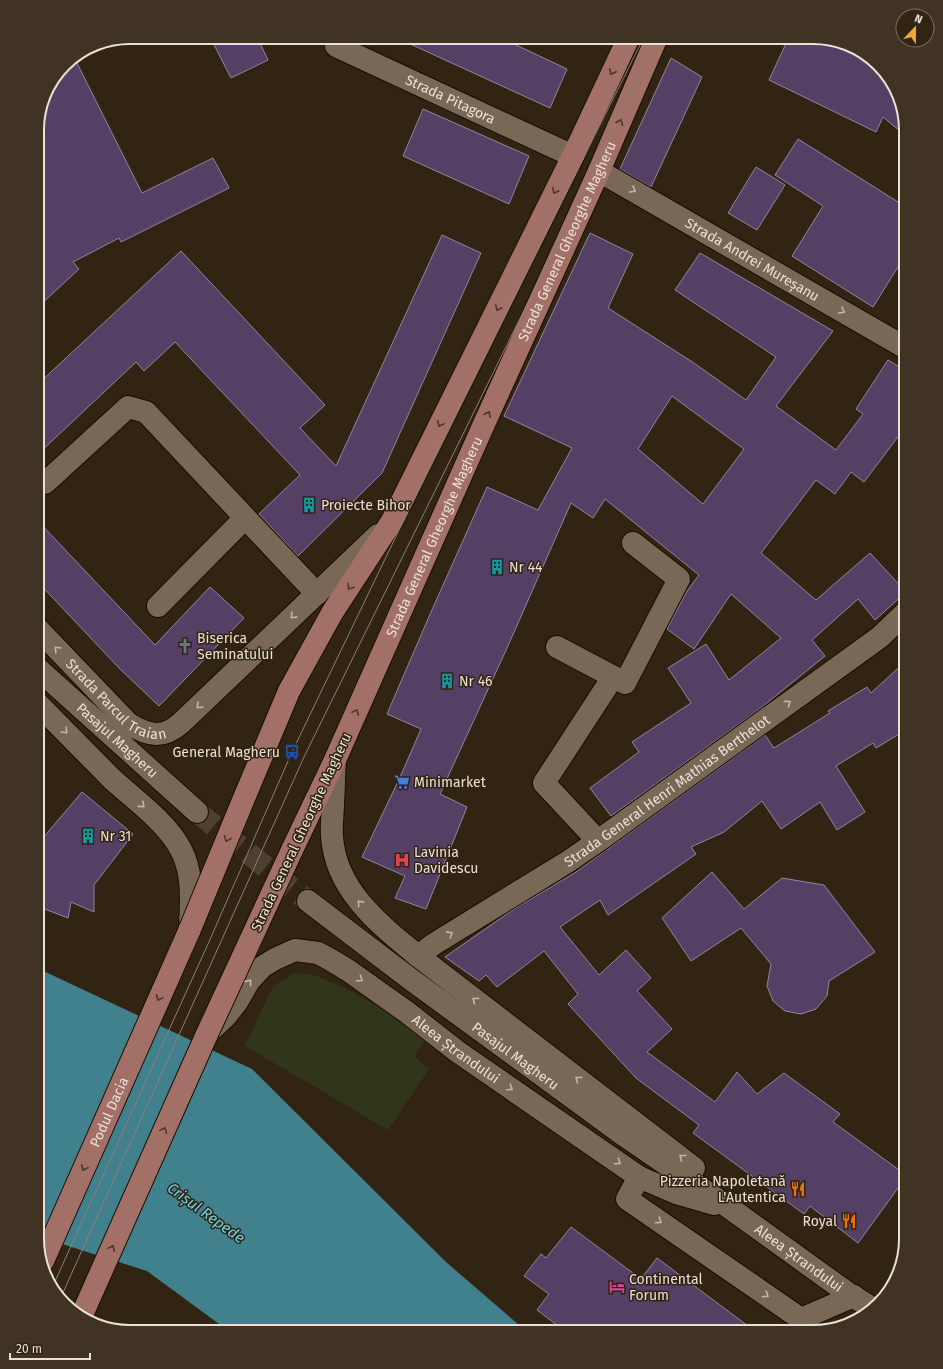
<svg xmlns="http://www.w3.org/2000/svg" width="943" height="1369" font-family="'Fira Sans',sans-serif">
<rect width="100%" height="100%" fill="#322413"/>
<!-- green -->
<path fill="#31361b" d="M295,973C303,974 312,974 319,977C358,991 393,1016 426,1040L414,1056L429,1069L388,1130L245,1046L273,986Z"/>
<!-- water -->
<path fill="#41808d" d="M37,968L252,1069L446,1262L527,1332H230L147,1271L37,1236Z"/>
<!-- building -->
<path fill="#543f65" stroke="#91869b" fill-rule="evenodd" d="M210,37H257L268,60L231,78Z
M395,37H499L567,69L550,108Z
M789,37H819L846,46L869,57L894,83L906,130V136L883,117L876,132L769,80Z
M671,58L702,77L651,187L620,169Z
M76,61L142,193L213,158L229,188L121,242L119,238L73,262L79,269L37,308V124L46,89L61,68Z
M423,109L529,156L509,204L403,156Z
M798,139L906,207V254L873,307L792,256L823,206L775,175Z
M756,167L785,185L757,230L728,213Z
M590,233L633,254L608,308L694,363L746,400L776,357L675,290L700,253L833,331L776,406L836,450L863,414L856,409L888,360L906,371V426L864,482L851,472L835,494L816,480L761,553L816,600L870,553L906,592L875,620L858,599L812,640L825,656L757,711L611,816L590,788L639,752L632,742L691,703L668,668L706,644L729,680L781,638L731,594L694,649L667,629L687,591L699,575L605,499L593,518L571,503L507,648L440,794L467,807L426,909L395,898L405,876L362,857L401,775L421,729L387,714L431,612L487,487L538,510L572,448L504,416ZM672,396L744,449L703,504L638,449Z
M442,235L481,253L382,473L298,556L259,514L300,475L175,342L144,371L136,362L37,455V385L181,251L325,405L300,428L336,466Z
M37,520L155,645L210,587L244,618L159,706L119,668L37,581Z
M906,661V730L876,748L873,743L836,766L865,812L837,830L820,802L781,829L762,801L724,832L691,847L696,854L608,915L600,900L560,927L599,975L626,950L651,978L637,991L672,1029L647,1052L715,1102L737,1072L757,1094L784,1073L840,1114L833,1122L906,1175V1177L858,1243L810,1206L804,1214L693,1133L699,1125L636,1078L568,1004L578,994L544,951L497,987L486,975L479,981L445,957L514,909L576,872L605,851L765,735L774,748L830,713L828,711L867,687L871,693Z
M82,792L133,834L94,885V912L71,902L68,918L37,906V845Z
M712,872L744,909L782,878L824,885L875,952L829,981L827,996L816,1009L801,1014L785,1011L773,1001L767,986L771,964L741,928L691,961L662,918Z
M571,1227L641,1279L657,1258L756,1332H566L537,1310L549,1294L524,1276L541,1254L546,1258Z"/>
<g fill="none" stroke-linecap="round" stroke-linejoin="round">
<!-- minor-tunnel -->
<path stroke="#4e4030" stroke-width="22" stroke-dasharray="22 11" stroke-linecap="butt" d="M197,812L308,901"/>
<!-- minor casing -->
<g stroke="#190d01" stroke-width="24">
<g id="minor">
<path id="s1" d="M340,37L336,46L573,156"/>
<path id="s2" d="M599,171L906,348"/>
<path d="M45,483L128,407L146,412L317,594"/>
<path d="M158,606L245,518"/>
<path id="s3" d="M37,628L129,724C149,736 163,739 181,723L378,535"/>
<path d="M557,647L625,683L679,579L633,543"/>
<path id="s4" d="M37,668L197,812"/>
<path d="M37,703C62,728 87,754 112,779C134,799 166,822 180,848C194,873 191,902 190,929"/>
<path d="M335,760C334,774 334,789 333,803C333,814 331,825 332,836C335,890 380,925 418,956L694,1168"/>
<path d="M598,841L544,783L613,677"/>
<path id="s5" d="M308,901L409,978L625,1136L727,1206L849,1294L872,1308"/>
<path id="s6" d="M418,956L434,944L569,861L598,841L880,637L906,612"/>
<path id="s7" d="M209,1032L226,1016L237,1002L249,981L262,967L275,959L295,950L318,953L331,960L349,971L408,1013L458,1052L639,1177L676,1193L714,1204"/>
<path d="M639,1177L627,1199L801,1319L854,1296"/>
</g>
</g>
<!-- major casing -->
<g stroke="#190d01" stroke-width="24">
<g id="major">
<path d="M242,803L289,691L332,613L392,521L573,156L629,37"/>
<path id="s8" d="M292,850L335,760L484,424L599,171L657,37"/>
<path id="s9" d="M43,1261L190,929"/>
<path d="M81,1317L207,1034"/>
</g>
</g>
<!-- minor -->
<use href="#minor" stroke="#796856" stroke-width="22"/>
<!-- major -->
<use href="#major" stroke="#a27066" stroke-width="22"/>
<!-- tram -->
<path stroke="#8d8173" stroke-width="1" d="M52,1288L208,944L292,752L441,443L644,37
M61,1297L304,757L594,168L657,37"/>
<!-- major-bridge casing -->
<g stroke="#190d01" stroke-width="24" stroke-linecap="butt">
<path id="major-bridge" d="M190,929L242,803
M207,1034L292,850"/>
</g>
<!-- major-bridge -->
<use href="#major-bridge" stroke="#a27066" stroke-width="22"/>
</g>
<!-- one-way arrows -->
<defs><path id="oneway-chevron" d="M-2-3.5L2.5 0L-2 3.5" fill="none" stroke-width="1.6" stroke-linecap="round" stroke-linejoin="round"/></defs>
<g stroke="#4e3728">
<use href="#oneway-chevron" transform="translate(612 72) rotate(115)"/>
<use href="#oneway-chevron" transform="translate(620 122) rotate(-67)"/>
<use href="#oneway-chevron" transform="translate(555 191) rotate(116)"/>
<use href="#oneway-chevron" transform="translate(498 308) rotate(116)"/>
<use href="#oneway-chevron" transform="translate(488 414) rotate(-65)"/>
<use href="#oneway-chevron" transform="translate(440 424) rotate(116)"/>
<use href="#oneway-chevron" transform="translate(350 587) rotate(124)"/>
<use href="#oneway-chevron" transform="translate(356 712) rotate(-66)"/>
<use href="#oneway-chevron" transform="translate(227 839) rotate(112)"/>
<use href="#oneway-chevron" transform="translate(159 998) rotate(114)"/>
<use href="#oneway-chevron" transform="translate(164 1130) rotate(-66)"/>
<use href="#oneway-chevron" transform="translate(84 1168) rotate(114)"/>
<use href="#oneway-chevron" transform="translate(112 1248) rotate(-66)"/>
</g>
<g stroke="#c2b7a9">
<use href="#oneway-chevron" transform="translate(633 190) rotate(30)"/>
<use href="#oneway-chevron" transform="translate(842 311) rotate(30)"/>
<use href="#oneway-chevron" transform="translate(293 616) rotate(136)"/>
<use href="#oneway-chevron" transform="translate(57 649) rotate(-134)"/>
<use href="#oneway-chevron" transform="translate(788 703) rotate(-36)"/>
<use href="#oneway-chevron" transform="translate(199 706) rotate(136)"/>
<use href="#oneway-chevron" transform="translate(65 731) rotate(45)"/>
<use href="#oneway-chevron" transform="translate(142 805) rotate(40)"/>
<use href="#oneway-chevron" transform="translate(360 903) rotate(-131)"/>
<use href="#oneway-chevron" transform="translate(450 934) rotate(-32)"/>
<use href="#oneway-chevron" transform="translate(360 979) rotate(35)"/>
<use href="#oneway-chevron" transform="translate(249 982) rotate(-54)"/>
<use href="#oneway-chevron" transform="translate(475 1000) rotate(-143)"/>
<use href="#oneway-chevron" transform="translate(578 1079) rotate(-143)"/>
<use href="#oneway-chevron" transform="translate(510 1088) rotate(34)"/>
<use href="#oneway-chevron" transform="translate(682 1157) rotate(-141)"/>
<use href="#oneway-chevron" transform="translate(618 1162) rotate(34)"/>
<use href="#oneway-chevron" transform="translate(659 1221) rotate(34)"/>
<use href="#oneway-chevron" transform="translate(766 1295) rotate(34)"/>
</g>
<!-- icons -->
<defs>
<g id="building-bare" transform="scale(1.2)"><path d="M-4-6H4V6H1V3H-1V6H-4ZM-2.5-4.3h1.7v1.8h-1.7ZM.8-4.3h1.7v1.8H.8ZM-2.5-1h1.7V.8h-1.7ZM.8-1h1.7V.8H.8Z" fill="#0f9aa8" stroke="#322413" stroke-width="2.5" paint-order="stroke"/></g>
<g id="church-bare" transform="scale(1.2)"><path d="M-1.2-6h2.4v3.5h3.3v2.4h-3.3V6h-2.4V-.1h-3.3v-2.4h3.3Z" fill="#6b7280" stroke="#322413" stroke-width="2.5" paint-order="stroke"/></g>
<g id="bus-bare" transform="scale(1.2)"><path d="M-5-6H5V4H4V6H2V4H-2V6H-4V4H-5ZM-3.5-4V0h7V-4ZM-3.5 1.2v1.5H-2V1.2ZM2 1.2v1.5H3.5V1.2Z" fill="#1a4fb4" stroke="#322413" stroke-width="2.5" paint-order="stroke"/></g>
<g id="supermarket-bare" transform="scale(1.2)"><path d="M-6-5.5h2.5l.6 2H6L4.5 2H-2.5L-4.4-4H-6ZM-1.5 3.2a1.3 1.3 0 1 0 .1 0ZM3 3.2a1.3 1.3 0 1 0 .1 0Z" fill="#3f7fe0" stroke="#322413" stroke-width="2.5" paint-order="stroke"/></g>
<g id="hospital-bare" transform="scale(1.2)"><path d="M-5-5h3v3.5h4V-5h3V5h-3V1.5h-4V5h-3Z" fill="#e0444e" stroke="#322413" stroke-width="2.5" paint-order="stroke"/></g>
<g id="restaurant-bare" transform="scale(1.2)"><path d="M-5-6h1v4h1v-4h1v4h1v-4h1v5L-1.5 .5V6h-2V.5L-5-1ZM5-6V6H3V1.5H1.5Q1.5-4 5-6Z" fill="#e8710a" stroke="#322413" stroke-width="2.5" paint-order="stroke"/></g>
<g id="hotel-bare" transform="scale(1.2)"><path d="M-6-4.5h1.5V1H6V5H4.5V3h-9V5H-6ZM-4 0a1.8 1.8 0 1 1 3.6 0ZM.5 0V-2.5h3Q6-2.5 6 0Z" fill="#d1479c" stroke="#322413" stroke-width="2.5" paint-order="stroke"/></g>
</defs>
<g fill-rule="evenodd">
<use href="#building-bare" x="309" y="505"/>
<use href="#building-bare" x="497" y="567"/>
<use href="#church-bare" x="185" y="646"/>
<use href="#building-bare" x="447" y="681"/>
<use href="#bus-bare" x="292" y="752"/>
<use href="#supermarket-bare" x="402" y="782"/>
<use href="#building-bare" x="88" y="836"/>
<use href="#hospital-bare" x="402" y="860"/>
<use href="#restaurant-bare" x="798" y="1189"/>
<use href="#restaurant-bare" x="849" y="1221"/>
<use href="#hotel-bare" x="617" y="1287"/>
</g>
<g text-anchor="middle" stroke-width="3" stroke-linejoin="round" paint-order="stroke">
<!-- street labels -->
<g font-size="14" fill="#eae1d6" stroke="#322413">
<text dy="5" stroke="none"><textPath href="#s1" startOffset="136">Strada Pitagora</textPath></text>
<text dy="5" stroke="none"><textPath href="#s8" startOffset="668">Strada General Gheorghe Magheru</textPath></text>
<text dy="5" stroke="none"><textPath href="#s2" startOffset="177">Strada Andrei Mureșanu</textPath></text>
<text dy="5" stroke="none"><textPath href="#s8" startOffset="344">Strada General Gheorghe Magheru</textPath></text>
<text dy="5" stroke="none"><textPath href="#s3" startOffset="109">Strada Parcul Traian</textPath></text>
<text dy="5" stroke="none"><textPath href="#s4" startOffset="108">Pasajul Magheru</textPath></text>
<text dy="5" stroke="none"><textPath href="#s6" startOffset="299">Strada General Henri Mathias Berthelot</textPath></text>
<text transform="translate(301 832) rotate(-65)" y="5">Strada General Gheorghe Magheru</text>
<text dy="5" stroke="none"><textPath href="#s7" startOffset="313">Aleea Ștrandului</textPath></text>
<text dy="5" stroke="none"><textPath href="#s5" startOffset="259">Pasajul Magheru</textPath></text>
<text dy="5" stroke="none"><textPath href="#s9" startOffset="163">Podul Dacia</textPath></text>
<text dy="5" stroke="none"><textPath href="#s5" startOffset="607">Aleea Ștrandului</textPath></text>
</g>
<!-- poi labels -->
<g font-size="14" fill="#eae1d6" stroke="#322413" text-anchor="start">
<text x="321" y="510">Proiecte Bihor</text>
<text x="509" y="572">Nr 44</text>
<text x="197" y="643">Biserica<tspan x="197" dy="16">Seminatului</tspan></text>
<text x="459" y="686">Nr 46</text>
<text x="280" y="757" text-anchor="end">General Magheru</text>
<text x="414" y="787">Minimarket</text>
<text x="100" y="841">Nr 31</text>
<text x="414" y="857">Lavinia<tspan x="414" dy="16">Davidescu</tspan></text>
<text x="786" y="1186" text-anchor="end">Pizzeria Napoletană<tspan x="786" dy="16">L'Autentica</tspan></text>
<text x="837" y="1226" text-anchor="end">Royal</text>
<text x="629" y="1284">Continental<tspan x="629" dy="16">Forum</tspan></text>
</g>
<!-- water labels -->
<g font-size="15" font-style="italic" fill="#70d4e9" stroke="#322413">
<text transform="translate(206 1213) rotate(36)" y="5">Crișul Repede</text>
</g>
</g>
<!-- crop -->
<path d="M0 0H943V1369H0ZM130 44H813A86 86 0 0 1 899 130V1239A86 86 0 0 1 813 1325H130A86 86 0 0 1 44 1239V130A86 86 0 0 1 130 44Z" fill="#413323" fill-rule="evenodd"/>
<path fill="none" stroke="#eae1d6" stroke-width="2" d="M130 44H813A86 86 0 0 1 899 130V1239A86 86 0 0 1 813 1325H130A86 86 0 0 1 44 1239V130A86 86 0 0 1 130 44Z"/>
<!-- north arrow -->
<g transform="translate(915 28) rotate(22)"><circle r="19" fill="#322413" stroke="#7c7061"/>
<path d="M0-3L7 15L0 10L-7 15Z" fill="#eba939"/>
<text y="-6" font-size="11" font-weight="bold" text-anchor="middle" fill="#eae1d6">N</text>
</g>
<!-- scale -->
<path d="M10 1353v6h80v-6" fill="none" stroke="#eae1d6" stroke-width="2"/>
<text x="16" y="1353" font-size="12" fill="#eae1d6" stroke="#322413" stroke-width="3" paint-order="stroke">20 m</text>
</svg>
